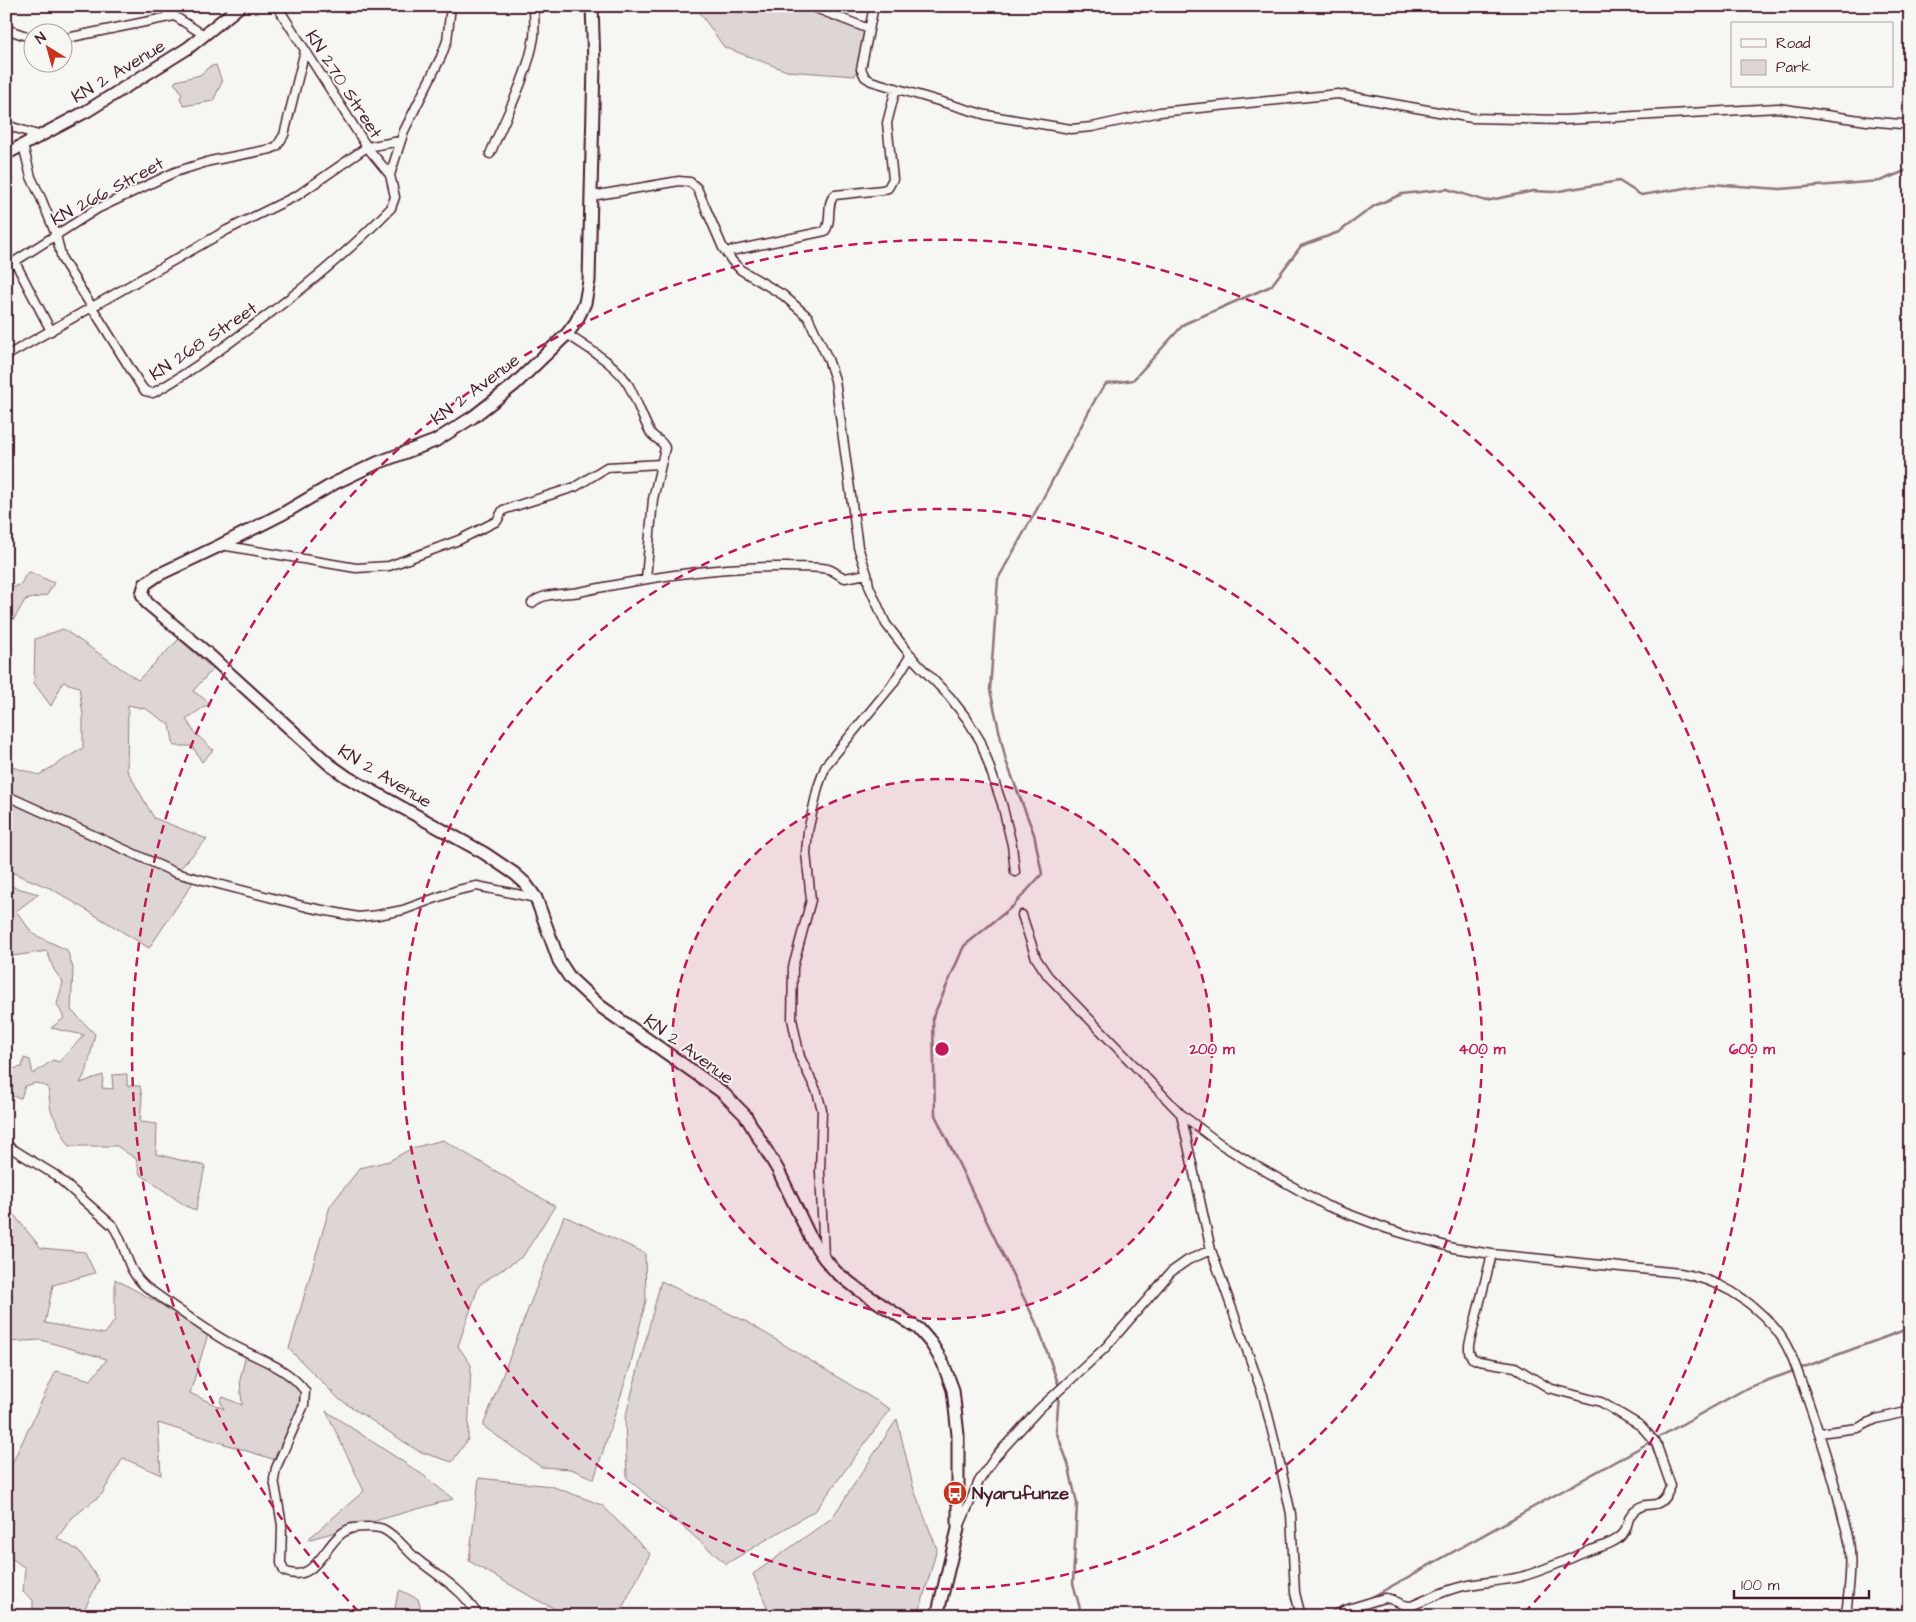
<svg xmlns="http://www.w3.org/2000/svg" width="1916" height="1622" font-family="'Architects Daughter',sans-serif">
<rect width="100%" height="100%" fill="#f6f6f2"/>
<filter id="ink" filterUnits="userSpaceOnUse"><feTurbulence type="fractalNoise" baseFrequency=".02" numOctaves="2"/><feDisplacementMap in="SourceGraphic" scale="10" xChannelSelector="R" yChannelSelector="G"/><feConvolveMatrix kernelMatrix="1 2 1 2 8 2 1 2 1" color-interpolation-filters="sRGB"/></filter>
<g filter="url(#ink)">
<!-- green -->
<path fill="#ddd6d5" stroke="#947a80" d="M695,6H800L866,32L855,76L787,71L724,47Z
M216,65L222,82L213,101L184,106L180,98L182,94L178,87L174,84L176,81L200,75L209,67Z
M30,572L54,583L47,595L25,600L14,619L6,624V591L21,584L26,574Z
M63,629L138,680L179,639L213,669L193,691L210,703L186,719L195,733L213,750L202,762L192,746H174L170,725L146,709L128,705L127,770L154,818L207,839L178,871L196,878L149,948L52,889L6,870V765L39,775L83,748V715L79,687L63,682L51,706L34,683L35,639Z
M6,885L39,894L16,911L33,934L67,950L73,968L71,1010L95,1034L87,1070L80,1083L103,1075L102,1088L113,1089L112,1075L127,1074V1086H140L142,1097L140,1122L157,1124L156,1154L205,1166L196,1211L183,1204L140,1174L136,1159L117,1146H69L51,1111L48,1087L36,1083L25,1086L21,1098L11,1096L7,1070L22,1067L24,1058L30,1060L33,1074L53,1060L59,1062L84,1035L51,1028L64,1018L57,1004L63,982L54,970L47,951L6,957Z
M443,1140L555,1206L523,1256L479,1285L458,1346L471,1365L468,1439L452,1462L418,1451L339,1399L289,1349L330,1206L360,1168L389,1161L412,1148Z
M6,1205L41,1248L85,1252L95,1273L53,1285L45,1323L105,1334L115,1320V1279L209,1331L190,1393L224,1409L220,1400L223,1397L242,1405L240,1380L246,1354L274,1364L302,1390L303,1408L279,1461L158,1423L161,1475L123,1458L102,1494L72,1518L57,1538L79,1551L99,1580L81,1616H33V1600L23,1592L25,1568L6,1554V1472H8L56,1371L91,1380L107,1359L41,1340L6,1342Z
M564,1216L645,1253L646,1300L630,1367L594,1479L571,1469L541,1467L483,1426Z
M661,1281L745,1321L890,1409L816,1510L726,1564L627,1478L625,1419Z
M326,1411L423,1475L453,1499L307,1540L364,1491Z
M897,1419L914,1490L937,1549L918,1616H771L753,1574L832,1518Z
M479,1478L551,1486L602,1505L650,1554L620,1612L570,1616L535,1599L469,1561Z
M400,1590L418,1599L423,1616H394L397,1597Z"/>
<g fill="none" stroke-linecap="round" stroke-linejoin="round">
<!-- stream -->
<path stroke="#8e747a" stroke-width="2.5" d="M1059,1386L1039,1329L935,1115L933,1017L964,946L1013,906L1042,874L1034,834L1006,761L990,690L998,579L1042,500L1096,398L1106,384L1133,380L1184,324L1271,286L1301,246L1339,232L1374,206L1402,194L1447,189L1486,201L1533,191L1553,192L1619,181L1641,195L1711,184L1780,189L1880,181L1910,169
M1059,1394L1056,1431L1068,1463L1077,1504L1073,1583L1082,1616
M1365,1601L1747,1388L1910,1328"/>
<!-- minor casing -->
<g stroke="#4a1f2b" stroke-width="11">
<path id="minor" d="M159,6L204,35
M810,6L869,29
M874,6L861,69L865,77L871,81L986,115L1071,129L1092,127L1160,112L1338,94L1472,118L1564,120L1778,108L1867,121L1901,124L1910,122
M6,29L32,38
M62,39L174,16
M6,125L41,136
M23,145L31,177L41,198L56,235L62,259L141,386L145,391L153,393C182,377 209,358 236,338C291,299 344,257 391,208L395,197L390,175L367,147L277,6
M490,154C505,118 528,76 534,37C535,27 534,16 534,6
M390,175L404,131L441,57L447,41L451,6
M592,196L679,181L690,182L697,188L723,248L732,261L741,270L783,295L808,317L828,359L835,380L858,547L867,574L869,586L886,624L915,661L949,696L967,719L981,742L1002,804L1012,845L1015,872
M726,252L825,231C833,221 825,203 835,195L882,190L888,188L893,179L887,123L896,88
M15,262L51,331
M6,267L97,209L175,172L210,161L271,149L277,146L284,135L305,50
M567,334C588,349 616,363 629,386C637,401 642,417 650,432C654,439 663,440 665,448L653,499L646,579
M6,356L227,230L298,195L367,147L400,141
M221,545L356,568L389,566L459,540L497,521L503,510L575,487L607,467L661,464
M532,603C544,592 563,595 579,592C647,578 716,566 787,567C800,568 815,566 828,569C835,571 839,576 845,578L867,574
M6,797L14,799L176,873L307,907L358,917L378,915L403,910L458,890L477,886L536,898
M1022,915L1036,958L1048,976L1181,1114L1211,1250L1263,1395L1279,1459L1291,1514L1295,1593L1301,1616
M1181,1114L1219,1143L1251,1163L1327,1206L1388,1229L1453,1248L1492,1254L1680,1273C1718,1280 1747,1297 1773,1326C1791,1346 1798,1374 1807,1398C1821,1438 1834,1477 1843,1518C1846,1529 1850,1540 1850,1551C1852,1573 1848,1594 1846,1616
M6,1145L55,1175L113,1226C128,1248 124,1268 146,1287C172,1305 197,1324 224,1340C251,1357 285,1364 305,1391L304,1405L276,1468L274,1479L282,1525L281,1563L284,1571C319,1587 325,1534 353,1528C361,1527 375,1526 383,1529C397,1536 406,1550 417,1559C430,1570 445,1579 457,1590C466,1597 472,1607 479,1616
M824,1256L820,1172L822,1110L817,1092L800,1057L792,1019L793,967L811,900L806,853L808,831L818,787L826,765L892,685L911,655
M1819,1433L1858,1428L1876,1419L1910,1411
M960,1525L979,1481L996,1456L1039,1409L1106,1347L1171,1272L1188,1260L1211,1250
M1333,1616L1348,1609L1384,1598C1394,1598 1400,1606 1411,1606C1426,1600 1441,1592 1456,1588C1477,1582 1499,1582 1520,1577C1543,1571 1566,1560 1588,1551C1599,1547 1614,1544 1622,1535C1629,1528 1626,1518 1634,1511C1649,1497 1658,1516 1671,1486L1656,1443L1641,1426L1601,1402L1549,1388L1515,1367L1479,1361L1472,1358L1469,1352V1345L1492,1254"/>
</g>
<!-- secondary casing -->
<g stroke="#4a1f2b" stroke-width="15">
<path id="secondary" d="M592,6L594,64L589,281L585,303L576,322L567,334L514,385L473,417L435,441L377,463L335,483L284,513L221,545L158,575L145,584L142,594L147,603L207,653L330,765L347,777L484,853L515,874L525,883L536,898L559,961L570,978L600,1006L722,1092L745,1115L778,1170L811,1239L824,1258L836,1272L859,1290L919,1329L931,1343L943,1363L953,1390L958,1435V1529L937,1616
M6,154L87,111L188,48L240,6"/>
</g>
<!-- minor -->
<use href="#minor" stroke="#f6f6f2" stroke-width="8"/>
<!-- secondary -->
<use href="#secondary" stroke="#f6f6f2" stroke-width="11"/>
</g>
</g>
<!-- distance rings -->
<circle cx="942" cy="1049" r="270" fill="#c2185b" fill-opacity=".12"/>
<g fill="none" stroke="#c2185b" stroke-width="2.5" stroke-dasharray="9 6">
<circle cx="942" cy="1049" r="270"/>
<circle cx="942" cy="1049" r="540"/>
<path d="M359 1612A810 810 0 1 1 1525 1612"/>
</g>
<!-- icons -->
<defs>
<g id="bus-disc" transform="scale(1.25)"><circle r="9.5" fill="#c8321e" stroke="#f6f6f2"/><path d="M-5-6H5V4H4V6H2V4H-2V6H-4V4H-5ZM-3.5-4V0h7V-4ZM-3.5 1.2v1.5H-2V1.2ZM2 1.2v1.5H3.5V1.2Z" fill="#fff"/></g>
</defs>
<g fill-rule="evenodd">
<use href="#bus-disc" x="955" y="1493"/>
</g>
<g text-anchor="middle" stroke-width="4" stroke-linejoin="round" paint-order="stroke">
<!-- street labels -->
<g font-size="18" fill="#4a1f2b" stroke="#f6f6f2">
<text transform="translate(118 71) rotate(-31)" y="6">KN 2 Avenue</text>
<text transform="translate(344 84) rotate(57)" y="6">KN 270 Street</text>
<text transform="translate(107 191) rotate(-28)" y="6">KN 266 Street</text>
<text transform="translate(203 341) rotate(-34)" y="6">KN 268 Street</text>
<text transform="translate(475 389) rotate(-37)" y="6">KN 2 Avenue</text>
<text transform="translate(385 776) rotate(31)" y="6">KN 2 Avenue</text>
<text transform="translate(689 1049) rotate(36)" y="6">KN 2 Avenue</text>
</g>
<!-- poi labels -->
<g font-size="18" font-weight="bold" fill="#4a1f2b" stroke="#f6f6f2" text-anchor="start">
<text x="972" y="1499">Nyarufunze</text>
</g>
</g>
<circle cx="942" cy="1049" r="8" fill="#c2185b" stroke="#f6f6f2" stroke-width="2.5"/>
<g font-size="15" text-anchor="middle" font-weight="bold" fill="#c2185b" stroke="#f6f6f2" stroke-width="4" stroke-linejoin="round" paint-order="stroke">
<text x="1212" y="1054">200 m</text>
<text x="1482" y="1054">400 m</text>
<text x="1752" y="1054">600 m</text>
</g>
<!-- margin -->
<rect width="1916" height="1622" fill="none" stroke="#f6f6f2" stroke-width="25"/>
<rect x="12" y="12" width="1891" height="1597" fill="none" stroke="#4a1f2b" stroke-width="2" filter="url(#ink)"/>
<!-- legend -->
<rect x="1731" y="22" width="162" height="65" fill="#f6f6f2" stroke="#b1a0a2"/>
<rect x="1741" y="39" width="25" height="8" fill="#f6f6f2" stroke="#b1a0a2"/>
<text x="1776" y="48" font-size="15" fill="#4a1f2b">Road</text>
<rect x="1741" y="60" width="25" height="15" fill="#ddd6d5" stroke="#b1a0a2"/>
<text x="1776" y="72" font-size="15" fill="#4a1f2b">Park</text>
<!-- north arrow -->
<g transform="translate(48 48) rotate(323)"><circle r="24" fill="#f6f6f2" stroke="#b1a0a2"/>
<path d="M0-4L9 19L0 12L-9 19Z" fill="#c8321e"/>
<text y="-8" font-size="14" font-weight="bold" text-anchor="middle" fill="#4a1f2b">N</text>
</g>
<!-- scale -->
<path d="M1734 1590v8h135v-8" fill="none" stroke="#4a1f2b" stroke-width="2.5"/>
<text x="1741" y="1590" font-size="15" fill="#4a1f2b" stroke="#f6f6f2" stroke-width="4" paint-order="stroke">100 m</text>
</svg>
